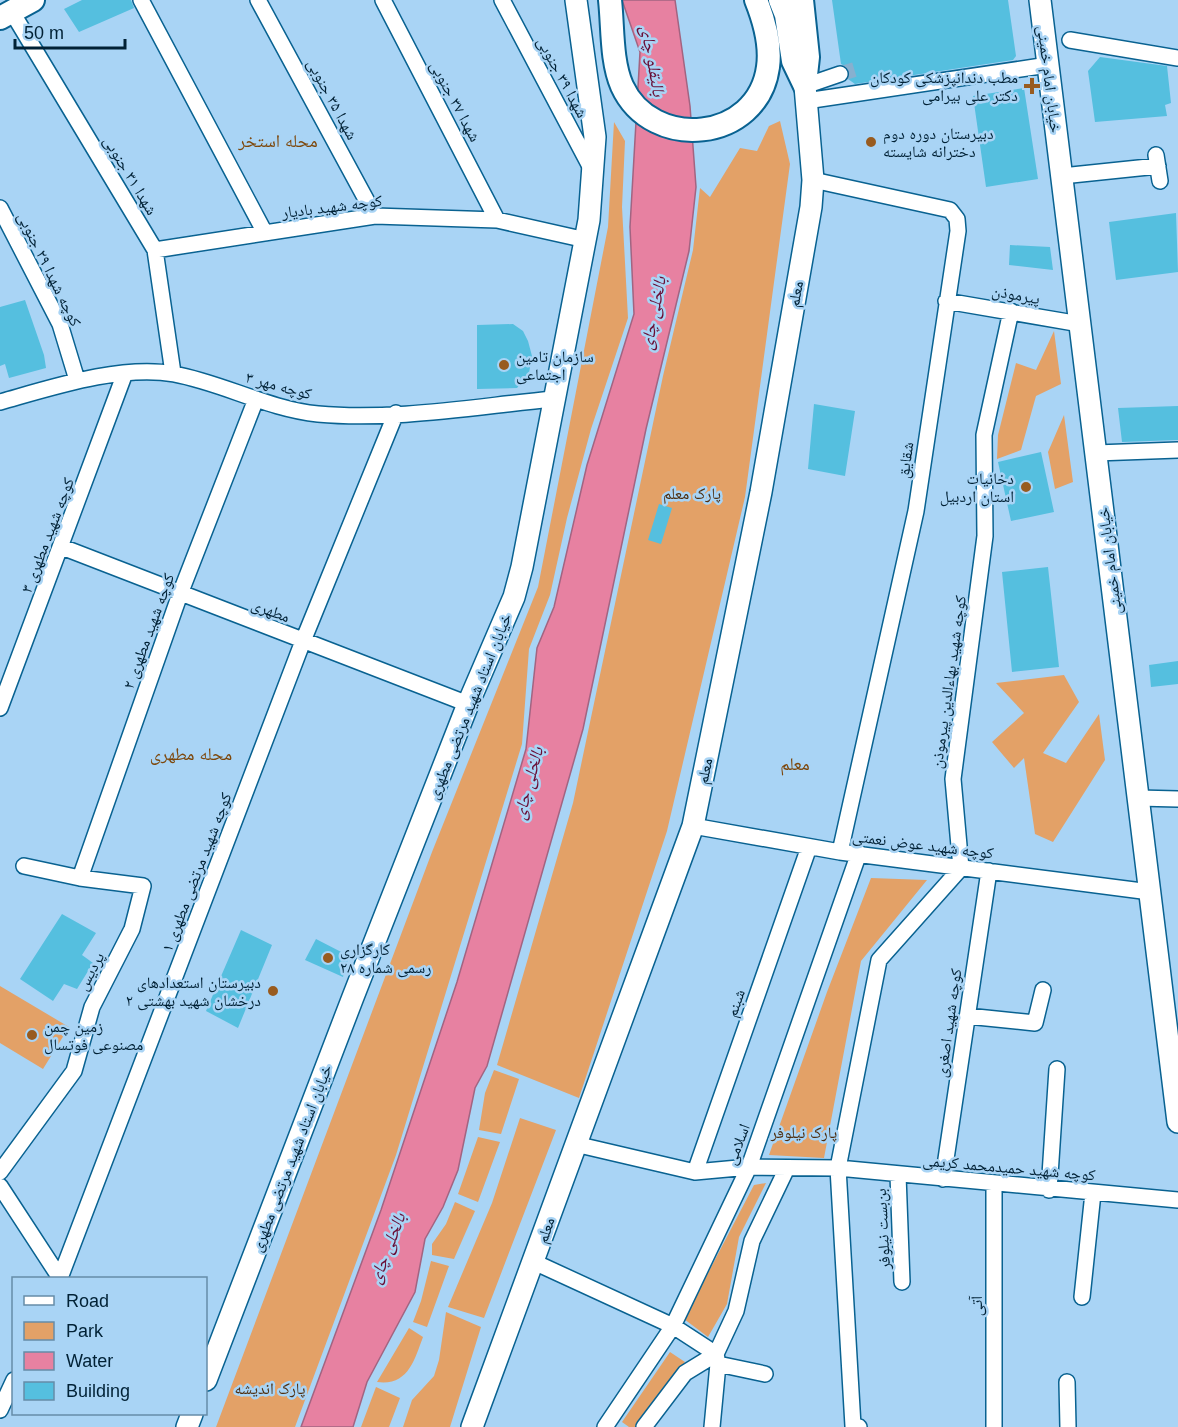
<svg xmlns="http://www.w3.org/2000/svg" width="1178" height="1427" font-family="Helvetica,'Noto Naskh Arabic',sans-serif">
<rect width="100%" height="100%" fill="#a9d4f5"/>
<!-- green -->
<path fill="#e3a167" d="M780,121L790,164L745,497L667,831L579,1098L497,1065L573,803L663,376L693,250L700,188L710,197L740,148L757,151L769,126Z
M614,122L625,141L622,207L628,318L591,429L567,518L550,595L529,649L522,744L396,1155L295,1427H216L432,852L538,587L608,227Z
M1054,331L1061,384L1036,396L1021,450L997,459L998,435L1016,363L1036,370Z
M1064,415L1073,482L1055,489L1048,452Z
M1064,675L1079,702L1043,753L1066,763L1099,714L1105,760L1053,842L1035,834L1024,758L1014,768L992,742L1024,713L996,683Z
M871,878L927,880L861,961L824,1158L769,1155L827,992Z
M0,986L69,1027L43,1069L0,1043Z
M494,1070L519,1079L501,1134L479,1130L485,1093Z
M520,1118L556,1130L484,1318L448,1307L492,1203Z
M478,1137L500,1142L478,1202L458,1194Z
M766,1183L739,1237L727,1304L708,1337L684,1319L754,1185Z
M455,1202L475,1211L454,1259L432,1255V1244L446,1224Z
M431,1261L449,1266L427,1327L413,1322L421,1301Z
M446,1312L481,1327L450,1427H403L412,1400L434,1376L439,1360Z
M409,1328L423,1337C414,1361 408,1386 377,1382Z
M670,1352L685,1362L640,1427H629L622,1422Z
M376,1387L400,1398L389,1427H361Z"/>
<!-- water -->
<path fill="#e781a1" stroke="#a26481" stroke-width="1.5" d="M622,0H675L690,106L696,187L689,251L646,429L583,729L487,1066L475,1088L458,1170L443,1207L425,1239L415,1292L367,1382L353,1427H301L381,1210L457,982L526,749L537,648L554,607L587,465L634,314L630,227L640,52Z"/>
<!-- building -->
<path fill="#55bfdf" d="M82,0H131L134,8L79,32L64,9Z
M832,0H1008L1016,56L1013,60L855,84L848,79L847,67L841,64Z
M1100,57L1167,66L1171,103L1165,105L1167,116L1095,122L1088,71Z
M1024,88L1038,179L986,187L973,96Z
M1176,213L1178,272L1116,280L1109,222Z
M1010,245L1050,247L1053,270L1009,265Z
M25,300L44,355L46,368L9,378L5,364L0,366V307Z
M513,324L523,331L528,341L532,356L529,373L517,388L477,389V325Z
M814,404L855,411L845,476L808,469Z
M1178,406V440L1122,442L1118,408Z
M1041,452L1054,512L1011,521L998,462Z
M659,504L672,508L661,544L648,540Z
M1048,567L1059,667L1012,672L1002,572Z
M1178,661V684L1151,687L1149,665Z
M62,914L96,933L82,955L93,963L77,989L64,984L53,1001L20,979Z
M241,930L272,945L238,1028L206,1011Z
M316,939L349,956L343,977L305,960Z"/>
<g fill="none" stroke-linecap="round" stroke-linejoin="round">
<!-- minor-tunnel -->
<path stroke="#87b0cf" stroke-width="15" stroke-dasharray="15 8" stroke-linecap="butt" d="M840,74L860,68"/>
<!-- minor casing -->
<g stroke="#096291" stroke-width="18">
<path id="minor" d="M141,0L265,233
M258,0L375,216
M383,0L497,220
M502,0L592,170
M12,12L155,250L173,373
M1070,40L1178,58
M805,86L840,74
M806,101L1048,65
M1156,155L1160,181
M1062,176L1158,166
M813,180L950,210L957,219L958,231L916,511L840,852
M0,208L60,324L77,380
M155,250L375,216L497,220L586,240
M946,301L1080,324
M0,402C50,388 122,364 174,374C223,383 268,409 318,414C394,421 478,406 554,399
M1096,453L1178,450
M62,547L468,704
M0,708L125,373
M1138,798L1178,799
M693,826L840,852L1150,892
M80,878L180,594L256,399
M967,1016L1035,1023L1043,990
M575,1144L695,1172L749,1167L838,1168L1178,1200
M0,1172L74,1071L92,1007L132,929L143,886L80,878L24,866
M695,1172L809,847
M898,1175L902,1282
M943,1179L989,871
M0,1186L60,1278
M1049,1190L1057,1069
M534,1262L673,1326L716,1354
M60,1278L303,641L396,413
M1082,1297L1093,1193
M718,1364L765,1374
M1067,1382L1068,1427
M0,1410L14,1380
M605,1427L673,1326L749,1167L859,853
M644,1427L685,1373L716,1354L736,1311L752,1241L787,1168
M712,1427L718,1364L716,1354
M859,1427L853,1426L838,1168L879,960L961,868L953,779L985,536L984,435L1011,311
M994,1427V1184"/>
</g>
<!-- secondary casing -->
<g stroke="#096291" stroke-width="24">
<path id="secondary" d="M1040,0L1178,1122
M206,1380L353,997L468,704L514,597L522,567L589,220L595,137L576,0
M187,1427L192,1414
M472,1427L693,826L761,492L811,207L813,180L805,86"/>
</g>
<!-- primary casing -->
<g stroke="#096291" stroke-width="26">
<path id="primary" d="M610,0C613,27 611,61 622,86C652,152 758,142 768,67C771,46 764,20 756,0
M780,0L786,15L793,61L805,86
M802,0L808,57L806,75
M0,18L33,0"/>
</g>
<!-- minor -->
<use href="#minor" stroke="#fff" stroke-width="15"/>
<!-- secondary -->
<use href="#secondary" stroke="#fff" stroke-width="21"/>
<!-- primary -->
<use href="#primary" stroke="#fff" stroke-width="22"/>
</g>
<!-- markers -->
<g fill="#985b1f" stroke="#a9d4f5" stroke-width="2">
<path d="M1029 77h6v6h6v6h-6v6h-6v-6h-6v-6h6z"/>
<circle cx="871" cy="142" r="6"/>
<circle cx="504" cy="365" r="6"/>
<circle cx="1026" cy="487" r="6"/>
<circle cx="328" cy="958" r="6"/>
<circle cx="273" cy="991" r="6"/>
<circle cx="32" cy="1035" r="6"/>
</g>
<g text-anchor="middle" stroke-width="5" stroke-linejoin="round" paint-order="stroke">
<!-- street labels -->
<g font-size="16" fill="#012135" stroke="#a9d4f5">
<text transform="translate(563 77) rotate(62)" y="6">شهدا ۳۹ جنوبی</text>
<text transform="translate(1050 79) rotate(83)" y="6">خیابان امام خمینی</text>
<text transform="translate(333 99) rotate(62)" y="6">شهدا ۳۵ جنوبی</text>
<text transform="translate(456 101) rotate(62)" y="6">شهدا ۳۷ جنوبی</text>
<text transform="translate(131 175) rotate(59)" y="6">شهدا ۳۱ جنوبی</text>
<text transform="translate(332 206) rotate(-7)" y="6">کوچه شهید بادیار</text>
<text transform="translate(50 269) rotate(64)" y="6">کوچه شهدا ۲۹ جنوبی</text>
<text transform="translate(795 294) rotate(-80)" y="6">معلم</text>
<text transform="translate(1016 294) rotate(10)" y="6">پیرموذن</text>
<text transform="translate(279 385) rotate(15)" y="6">کوچه مهر ۳</text>
<text transform="translate(905 460) rotate(-82)" y="6">شقایق</text>
<text transform="translate(47 535) rotate(-69)" y="6">کوچه شهید مطهری ۳</text>
<text transform="translate(1109 561) rotate(-97)" y="6">خیابان امام خمینی</text>
<text transform="translate(271 610) rotate(21)" y="6">مطهری</text>
<text transform="translate(148 631) rotate(-70)" y="6">کوچه شهید مطهری ۲</text>
<text transform="translate(948 682) rotate(-82)" y="6">کوچه شهید بهاءالدین پیرموذن</text>
<text transform="translate(469 706) rotate(-68)" y="6">خیابان استاد شهید مرتضی مطهری</text>
<text transform="translate(704 771) rotate(-78)" y="6">معلم</text>
<text transform="translate(923 844) rotate(7)" y="6">کوچه شهید عوض نعمتی</text>
<text transform="translate(196 872) rotate(-69)" y="6">کوچه شهید مرتضی مطهری ۱</text>
<text transform="translate(90 971) rotate(-62)" y="6">پردیس</text>
<text transform="translate(735 1003) rotate(-71)" y="6">شبنم</text>
<text transform="translate(948 1023) rotate(-82)" y="6">کوچه شهید اصغری</text>
<text transform="translate(737 1144) rotate(-69)" y="6">اسلامی</text>
<text transform="translate(291 1158) rotate(-69)" y="6">خیابان استاد شهید مرتضی مطهری</text>
<text transform="translate(1009 1167) rotate(5)" y="6">کوچه شهید حمیدمحمد کریمی</text>
<text transform="translate(882 1229) rotate(-93)" y="6">بن‌بست نیلوفر</text>
<text transform="translate(545 1230) rotate(-71)" y="6">معلم</text>
<text transform="translate(976 1306) rotate(-90)" y="6">آتی</text>
</g>
<!-- poi labels -->
<g font-size="16" fill="#012135" stroke="#a9d4f5" text-anchor="start">
<text x="1018" y="83" text-anchor="end">مطب دندانپزشکی کودکان<tspan x="1018" dy="18">دکتر علی بیرامی</tspan></text>
<text x="883" y="139">دبیرستان دوره دوم<tspan x="883" dy="18">دخترانه شایسته</tspan></text>
<text x="516" y="362">سازمان تامین<tspan x="516" dy="18">اجتماعی</tspan></text>
<text x="1014" y="484" text-anchor="end">دخانیات<tspan x="1014" dy="18">استان اردبیل</tspan></text>
<text x="340" y="955">کارگزاری<tspan x="340" dy="18">رسمی شماره ۲۸</tspan></text>
<text x="261" y="988" text-anchor="end">دبیرستان استعدادهای<tspan x="261" dy="18">درخشان شهید بهشتی ۲</tspan></text>
<text x="44" y="1032">زمین چمن<tspan x="44" dy="18">مصنوعی فوتسال</tspan></text>
</g>
<!-- park labels -->
<g font-size="16" fill="#4e2e0f" stroke="#a9d4f5">
<text x="692" y="499">پارک معلم</text>
<text x="804" y="1138">پارک نیلوفر</text>
<text x="270" y="1394">پارک اندیشه</text>
</g>
<!-- water labels -->
<g font-size="18" font-style="italic" fill="#690d35" stroke="#a9d4f5">
<text transform="translate(653 61) rotate(80)" y="6">بالیقلو چای</text>
<text transform="translate(653 313) rotate(-79)" y="6">بالخلی چای</text>
<text transform="translate(528 783) rotate(-75)" y="6">بالخلی چای</text>
<text transform="translate(387 1248) rotate(-69)" y="6">بالخلی چای</text>
</g>
<!-- neighbourhood labels -->
<g font-size="18" fill="#7d470b" stroke="#a9d4f5">
<text x="278" y="147">محله استخر</text>
<text x="191" y="760">محله مطهری</text>
<text x="795" y="770">معلم</text>
</g>
</g>
<!-- legend -->
<rect x="12" y="1277" width="195" height="138" fill="#a9d4f5" stroke="#668ca8" stroke-width="1.5"/>
<rect x="24" y="1296" width="30" height="9" fill="#ffffff" stroke="#668ca8" stroke-width="1.5"/>
<text x="66" y="1307" font-size="18" fill="#012135">Road</text>
<rect x="24" y="1322" width="30" height="18" fill="#e3a167" stroke="#668ca8" stroke-width="1.5"/>
<text x="66" y="1337" font-size="18" fill="#012135">Park</text>
<rect x="24" y="1352" width="30" height="18" fill="#e781a1" stroke="#668ca8" stroke-width="1.5"/>
<text x="66" y="1367" font-size="18" fill="#012135">Water</text>
<rect x="24" y="1382" width="30" height="18" fill="#55bfdf" stroke="#668ca8" stroke-width="1.5"/>
<text x="66" y="1397" font-size="18" fill="#012135">Building</text>
<!-- scale -->
<path d="M15 39v9h110v-9" fill="none" stroke="#012135" stroke-width="3"/>
<text x="24" y="39" font-size="18" fill="#012135" stroke="#a9d4f5" stroke-width="4.5" paint-order="stroke">50 m</text>
</svg>
